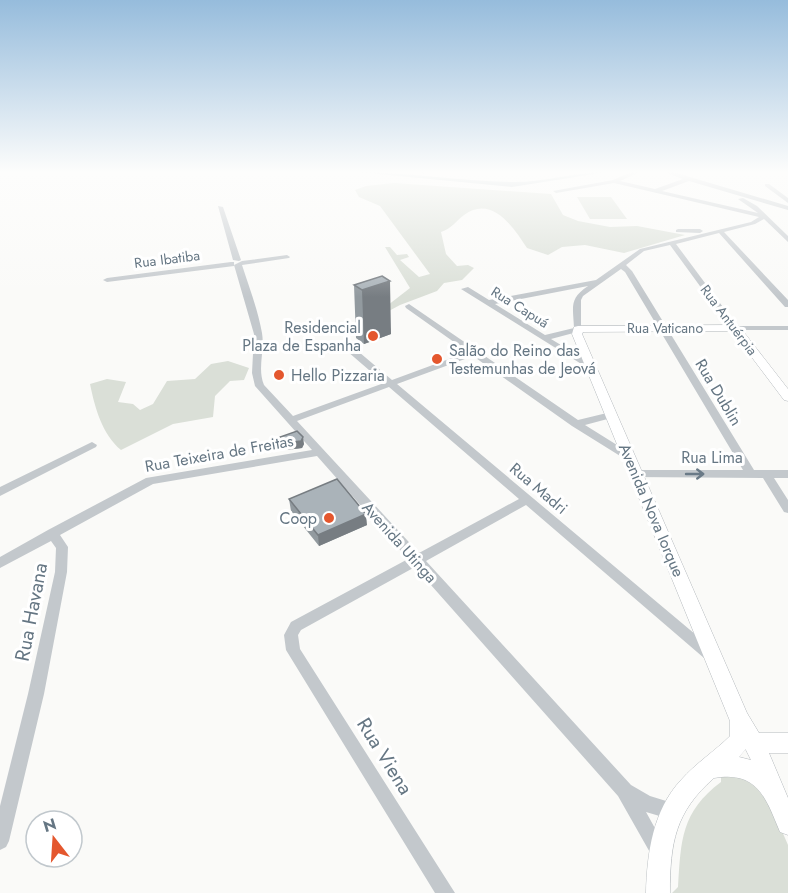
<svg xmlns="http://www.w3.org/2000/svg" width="788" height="893" font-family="Jost,sans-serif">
<rect width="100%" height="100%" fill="#fafaf8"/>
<!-- green -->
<path fill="#dadfd7" d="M394,183L551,194L563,215L578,221L610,227L637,226L685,235L624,253L585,245L562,247L548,255L527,248C514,228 492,194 464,215C455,222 452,228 441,232L446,254L457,266L468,265L474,268L462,280L444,283L437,291L400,305L361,326L410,288L385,247H390L397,255L407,254L409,257L400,260L419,277L430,274L380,206L359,197L355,190L366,186Z
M577,197H611L627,219H590Z
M228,361L249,368L244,380L230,381L215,396L213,417L173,424L121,450C102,434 95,408 90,384L107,379L126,382L118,402L133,404L140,410L153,404L167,381L195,379L211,364Z
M736,771L765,792L788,845V893H672L678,887C681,840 681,812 721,782V775Z"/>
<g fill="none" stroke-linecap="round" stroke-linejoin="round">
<!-- river -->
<path fill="#bbc7cb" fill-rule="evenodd" d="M357,172C409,172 459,181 510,182C542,183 574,172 607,172L512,187Z"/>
<!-- major casing -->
<g stroke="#b5babe" stroke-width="1">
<path id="major" d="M735,325L739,326L788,389V401L784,400L732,331L583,332L582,334L747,713L759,733H788V753H769L788,798V835L780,832C766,799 758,770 714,778C675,812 670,843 670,893H646C647,853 653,810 681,780C696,763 715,751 730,736V721L572,334L574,327L578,326ZM746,749V750L751,760L739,757Z"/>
</g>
<!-- minor -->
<path fill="#c3c8cc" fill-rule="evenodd" d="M421,172H426L424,174Z
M632,172H640L620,181L655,189L683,179L664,172H673L788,206V210L689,181L662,191L758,213L738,199L743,198L757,206L788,236V242L764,219L755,224L724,232L788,300V307H785L719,233L676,244L737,326H788V330H732L670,245L644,251L626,265L632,271L754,470H788V478H774L788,500V513L784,512L763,478L632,477L630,474L632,471L636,470H743L625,272L621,269L583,296L581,300V331L551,339L594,365L596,367L591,370L461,289L468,287L489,300L596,280L640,249L751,222L759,217L614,183L556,193L553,191L613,180ZM588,286C569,299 573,306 574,328L545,335L495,304Z
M765,184H769L788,198V203L765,186Z
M218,206L223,207L241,260L239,261L233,260Z
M678,229H700L703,231L700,233L676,232V230Z
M287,255L290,257L289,258L242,265C249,287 258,310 262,333C265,351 257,368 264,385L293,416L384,383L340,345V341H346L392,380L468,352L406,308L405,306L409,304L578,420L611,412L616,415L615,417L585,425L633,455L634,457L633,459H625L572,426L473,356L397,384L714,650L716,654L714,658L709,660L704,658L526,505L426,561L631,785L650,796L679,805L682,811L679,817L673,820L646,812L667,850L664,856L658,859L652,856L618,796L415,567L301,630L298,635L300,649L455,893H435L286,650L284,635L291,622L408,559L317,456L153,484L60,535L68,547L67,572L44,694L9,841L6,847L0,850V806L28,694L55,572L56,548L51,541L0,568V557L48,530L146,478L312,450L255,386L252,373L254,334L234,265L242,261ZM389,387L519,499L419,553L297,421Z
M231,262H234V266L107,282L103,280L107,278Z
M92,442L97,445L96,447L0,496V487Z"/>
<!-- major -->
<use href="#major" fill="#fff" fill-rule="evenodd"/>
</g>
<!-- wall -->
<path fill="#929a9f" d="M382,276L391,334L364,344L356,338L354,285Z
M280,437L304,444L302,448L286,450L281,444Z
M289,499L367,525L319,546L291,511Z"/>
<!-- shaded-wall -->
<path fill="#777d82" d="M390,281L391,334L364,344L362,290Z
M303,437L304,444L302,448L286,450L285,443Z
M366,514L367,525L319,546L318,535Z"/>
<!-- building -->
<path fill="#aab3b9" stroke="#777d82" stroke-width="1.5" d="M382,276L390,281L362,290L354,285Z
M297,431L303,437L301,441L285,443L280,437Z
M337,479L366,514L318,535L289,499Z"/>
<!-- one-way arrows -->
<defs><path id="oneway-shaft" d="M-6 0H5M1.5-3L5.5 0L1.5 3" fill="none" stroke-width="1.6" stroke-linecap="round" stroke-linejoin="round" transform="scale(1.5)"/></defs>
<use stroke="#6a7a87" href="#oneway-shaft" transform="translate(695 474)"/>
<!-- sky -->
<linearGradient id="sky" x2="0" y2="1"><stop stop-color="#96bcdc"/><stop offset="0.58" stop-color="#fdfdfc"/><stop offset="1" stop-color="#fdfdfc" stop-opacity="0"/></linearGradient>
<rect width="788" height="297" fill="url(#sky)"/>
<!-- markers -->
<g fill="#e4572e" stroke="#fff" stroke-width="2">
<circle cx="373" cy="336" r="6"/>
<circle cx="437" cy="359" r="6"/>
<circle cx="279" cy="375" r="6"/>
<circle cx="329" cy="518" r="6"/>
</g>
<g text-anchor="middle" stroke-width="6" stroke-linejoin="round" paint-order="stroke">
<!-- far-street labels -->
<g font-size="14" fill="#657683" stroke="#fff">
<text transform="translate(167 259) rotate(-7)" y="5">Rua Ibatiba</text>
<text transform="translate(520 307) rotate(32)" y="5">Rua Capuá</text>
<text transform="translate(729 320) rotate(53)" y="5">Rua Antuérpia</text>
<text x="665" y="333">Rua Vaticano</text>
</g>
<!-- poi labels -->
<g font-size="16" fill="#657683" stroke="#fff" text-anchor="end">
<text x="361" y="333">Residencial<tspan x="361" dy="18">Plaza de Espanha</tspan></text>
<text x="449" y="356" text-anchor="start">Salão do Reino das<tspan x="449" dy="18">Testemunhas de Jeová</tspan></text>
<text x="291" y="381" text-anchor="start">Hello Pizzaria</text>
<text x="317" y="524">Coop</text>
</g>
<!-- street labels -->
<g font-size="16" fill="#657683" stroke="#fff">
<text transform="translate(719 392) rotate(59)" y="6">Rua Dublin</text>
<text transform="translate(219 453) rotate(-10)" y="6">Rua Teixeira de Freitas</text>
<text x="712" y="463">Rua Lima</text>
<text transform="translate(539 488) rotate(40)" y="6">Rua Madri</text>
<text transform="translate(652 510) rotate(67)" y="6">Avenida Nova Iorque</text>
<text transform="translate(400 542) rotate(48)" y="6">Avenida Utinga</text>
</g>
<!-- near-street labels -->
<g font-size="20" fill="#657683" stroke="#fff">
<text transform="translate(31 612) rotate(-79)" y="7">Rua Havana</text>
<text transform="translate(385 756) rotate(58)" y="7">Rua Viena</text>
</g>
</g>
<!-- north arrow -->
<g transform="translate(54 839) rotate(343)"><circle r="28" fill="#ffffff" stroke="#c1c8cd" stroke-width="1.5"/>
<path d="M0-4.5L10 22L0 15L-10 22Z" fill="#e4572e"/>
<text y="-9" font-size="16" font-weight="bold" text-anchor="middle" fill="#657683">N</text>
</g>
</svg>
